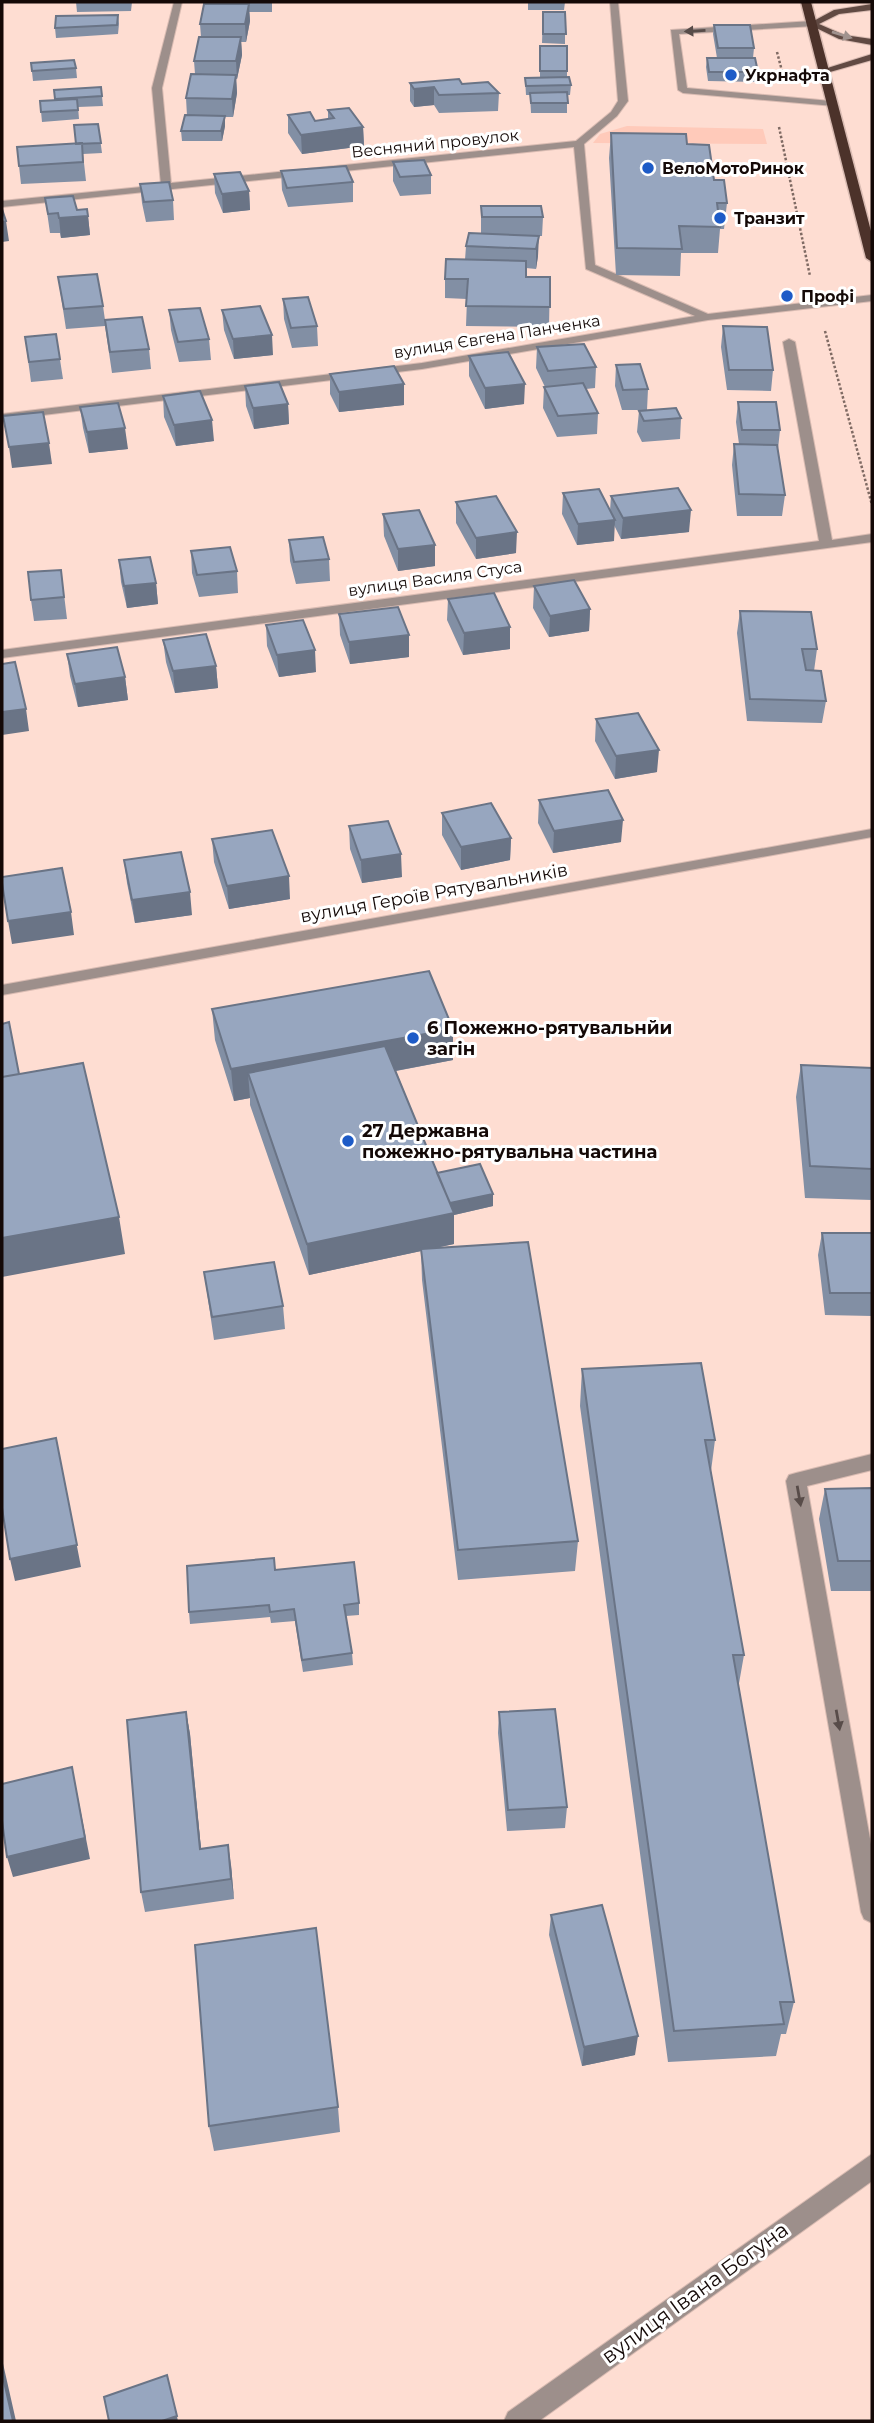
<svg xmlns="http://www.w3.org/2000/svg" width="874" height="2423" font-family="Montserrat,sans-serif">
<rect width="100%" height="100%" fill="#feddd2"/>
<!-- green -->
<path fill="#ffcaba" d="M627,126L763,129L767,144L593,143L600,134Z"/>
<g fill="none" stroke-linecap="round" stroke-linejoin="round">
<!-- minor casing -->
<g stroke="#d9bbb2" stroke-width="2">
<path id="minor" d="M174,2H182L162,88L171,183L576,141L611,112L618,101L610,2H618L628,101L617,116L584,144L595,265L708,314L872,295V301L708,320L422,369L2,420V414L422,363L695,316L586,269L574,147L2,207V201L161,185L152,88Z
M812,21L815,26L679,34L687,88L831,101L834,102V106L683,93L678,90L671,30Z
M789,339L795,342L832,540L872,534V542L2,658V650L819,541L783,342Z
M872,829V837L2,995V985Z
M872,1454V1470L807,1486L872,1850V1923L864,1919L861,1912L786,1481L789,1475L796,1473Z
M872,2154V2181L539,2421H504L508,2412Z"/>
</g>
<!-- major casing -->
<g stroke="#d9bbb2" stroke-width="2">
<path id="major" d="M872,4V10L839,14L819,24L844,35L872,39V45L839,39L808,24L834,10Z
M872,54V60L823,74L818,71Z"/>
</g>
<!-- highway casing -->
<g stroke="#d9bbb2" stroke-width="3">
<path id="highway" d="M801,2H811L872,235V262L866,258Z"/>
</g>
<!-- path -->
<path stroke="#7f6a63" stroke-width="2.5" stroke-dasharray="2.5 2" stroke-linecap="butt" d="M777,52L782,71
M779,127L810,276
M825,331L872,505"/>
<!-- minor -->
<use href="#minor" fill="#9d8f8b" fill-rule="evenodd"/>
<!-- major -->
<use href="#major" fill="#614a43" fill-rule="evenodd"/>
<!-- highway -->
<use href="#highway" fill="#4c322a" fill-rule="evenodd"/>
</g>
<!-- wall -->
<path fill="#828fa4" d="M76,2H132L131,11L77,12Z
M272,2V12H249L250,21L246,42H241L242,55L237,79H236L237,93L233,117H225V126L222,141H182L181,131L187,116L186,98L195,74L194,61L201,37L200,24L204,4Z
M528,2H565L564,10H528Z
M543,12H565V44L542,43Z
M118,15L119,24L118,34L56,38L55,28Z
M714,25L754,48L753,58H717L713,34Z
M540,46H567V78L571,85L570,95H567V113H531L530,95H526L525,78H540Z
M707,58L758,72L757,82L708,81L706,67Z
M31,63L76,68L77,78L33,81Z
M410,83L462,84L499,93L498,111L439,113L434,105L414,107L410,101Z
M101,87L103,106L78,107L79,119L42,122L40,101L55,100L54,90Z
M328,110L363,127L364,146L302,154L288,133V115L315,121L328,119Z
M98,124L102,153L83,154L86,181L21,184L19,166L76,144Z
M611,133L687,144L714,180L727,203L724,229H720L718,253H681L680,276L616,275L609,158Z
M393,162L431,175V194L400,196L393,181Z
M281,171L353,182V202L288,207L282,190Z
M214,174L249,191L250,210L223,213L215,193Z
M140,184L173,200L174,220L146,222L142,203Z
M45,198L77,210L88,216L90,235L61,238L60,233H50Z
M481,206L543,217L542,236H538V256L536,269L526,268V277H550L549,327L466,326L467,299L445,298V279L465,260L466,246L481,233Z
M58,277L103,306L105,320L149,349L151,369L112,373L105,326L66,329Z
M283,299L317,326L318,346L292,348L284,319Z
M169,310L209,339L211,360L179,362L171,330Z
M222,310L273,355L234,359L224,330Z
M723,326L773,370L771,391L727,390L721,347Z
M56,334L63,379L31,382L25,337Z
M537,347L596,367L595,388L586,389L598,413L597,434L557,437L543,408L544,387H545L536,368Z
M469,356L524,404L485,409L469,376Z
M616,365L648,389L647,410H622L615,386Z
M330,374L404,384V405L339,412L330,394Z
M245,386L288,404L289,424L254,429L246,406Z
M163,396L214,441L176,446L164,417Z
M738,402L780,430L778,449L785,495L782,516H737L732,465L734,444H739L736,422Z
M80,407L128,449L89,453L83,428Z
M639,411L681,418L680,439L642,442L637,432Z
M563,493L610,511L611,496L689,532L621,539L614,525V541L577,545L562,514Z
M456,502L516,553L476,559L456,523Z
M383,514L435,566L398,571L384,536Z
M289,540L329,559L330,581L296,584L290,561Z
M191,551L237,571L238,593L199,597L192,573Z
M119,560L156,583L158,604L127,608L121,582Z
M61,570L67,619L34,621L31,600Z
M534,586L590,609L589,631L549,637L533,608Z
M448,599L510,649L463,655L447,620Z
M740,611L817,649L814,671L826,701L822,723L747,721L737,633Z
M339,614L409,635V657L350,664L340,635Z
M266,625L316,672L279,677L267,646Z
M163,640L216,666L218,688L175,693L166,662Z
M67,654L125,677L128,700L78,707L70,676Z
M596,719L657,772L615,779L595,741Z
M539,800L621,842L553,853L538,823Z
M442,813L511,838L510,860L461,870L442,835Z
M349,826L402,877L362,883L350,849Z
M212,839L290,899L229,909L214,862Z
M124,860L192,915L135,923L127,883Z
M212,1009L453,1029V1060L396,1071L437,1173L493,1194V1206L454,1215V1244L435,1248L578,1541L575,1571L458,1580L422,1280L421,1251L309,1275L250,1105V1098L234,1101L215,1040Z
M801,1065L872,1068V1200L805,1198L796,1097Z
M822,1233H872V1316L825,1315L818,1255Z
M204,1272L283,1306L285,1329L214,1340Z
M582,1369L715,1440L711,1471L744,1655L738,1689L794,2002L786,2034H781L776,2056L668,2062L580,1406Z
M872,1488V1591H831L819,1519L825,1489Z
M275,1570L359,1603V1615L346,1616L352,1653L353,1665L303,1672L295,1621L271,1623L270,1617L190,1624L189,1612Z
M186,1712L190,1734L201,1849L231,1865L234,1899L145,1912L141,1892Z
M499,1712L567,1807L565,1828L507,1831L498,1733Z
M551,1915L635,2055L582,2066L549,1935Z
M338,2107L340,2132L214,2151L209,2126Z"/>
<!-- shaded-wall -->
<path fill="#6a7486" d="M249,4L250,21L246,42L245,24Z
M241,37L242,55L237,79L236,61Z
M236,75L237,93L233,117L232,99Z
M434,87V105L414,107V89Z
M225,116V126L222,141L221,131Z
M363,127L364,146L302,154L301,135Z
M249,191L250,210L223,213L222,194Z
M88,216L90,235L61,238L59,218Z
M6,221L9,241L2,242V222Z
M539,236L538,256L536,269V249Z
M272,335L273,355L234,359L233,339Z
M404,384V405L339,412V392Z
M525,384L524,404L485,409V388Z
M288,404L289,424L254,429L253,408Z
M212,420L214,441L176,446L174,425Z
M125,428L128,449L89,453L87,432Z
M49,443L52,464L12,468L9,447Z
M691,510L689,532L621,539L623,518Z
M615,520L614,541L577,545L578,524Z
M517,532L516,553L476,559V538Z
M435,545V566L398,571V549Z
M156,583L158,604L127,608L124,586Z
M590,609L589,631L549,637L550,616Z
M510,627V649L463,655L464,633Z
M409,635V657L350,664L349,642Z
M315,650L316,672L279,677L277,655Z
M216,666L218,688L175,693L173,671Z
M125,677L128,700L78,707L75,684Z
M26,709L29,731L2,735V712Z
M659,750L657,772L615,779L616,756Z
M623,820L621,842L553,853L554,831Z
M511,838L510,860L461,870V847Z
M401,854L402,877L362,883L361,860Z
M289,876L290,899L229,909L227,886Z
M190,892L192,915L135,923L132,900Z
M71,912L74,935L12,944L8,921Z
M453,1029V1060L256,1097L248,1073L250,1098L234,1101L231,1069Z
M493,1194V1206L454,1215V1244L309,1275L307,1244L443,1205Z
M119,1217L125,1254L2,1277V1238Z
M56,1438L81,1567L15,1581L10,1559Z
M186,1712L190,1734L203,1870L200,1849Z
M72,1767L90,1859L13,1877L7,1857Z
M228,1845L231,1865L234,1899L231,1879Z
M638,2036L635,2055L582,2066L584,2047Z
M2,2359L16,2421H13L2,2373Z
M167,2375L178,2421H162Z"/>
<!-- building -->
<path fill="#97a6bf" stroke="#6a7486" stroke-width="2" d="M204,4H249L245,24H200Z
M543,12H565L566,34H543Z
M118,15L117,25L55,28L56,16Z
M714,25H750L754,48H718Z
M199,37H241L236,61H194Z
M540,46H567V71H540Z
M707,58H755L758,72H709Z
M74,60L76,68L32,71L31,63Z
M191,74L236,75L232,99L186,98Z
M569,77L571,85L526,86L525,78Z
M459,79L462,84L488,82L499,93L439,95L434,87L414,89L410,83Z
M101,87L102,96L55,99L54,90Z
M567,92L568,103H531L530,93Z
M77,99L78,110L41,112L40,101Z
M349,108L363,127L301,135L288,115L310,112L315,121L334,118L328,110Z
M185,115L225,116L221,131H181Z
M98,124L101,143L76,144L74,125Z
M611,133L686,134L687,144L709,145L714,180H724L727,203H717L720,227L679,226L682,249L617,248Z
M82,143L83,162L19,166L17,147Z
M424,160L431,175L400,177L393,162Z
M346,166L353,182L287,188L281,171Z
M240,172L249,191L222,194L214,174Z
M169,182L173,200L144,202L140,184Z
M73,196L77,210L87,209L88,216L59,218L58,213L48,214L45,198Z
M481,206H541L543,217H482Z
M2,209L6,221L2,222Z
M469,233L539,236L536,249L466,246Z
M446,259L526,261V277H550V307L466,306L468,279H445Z
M97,274L103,306L64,309L58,277Z
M308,297L317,326L291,328L283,299Z
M260,306L272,335L233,339L222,310Z
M200,308L209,339L178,342L169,310Z
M142,317L149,349L110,352L105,320Z
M723,326L767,327L773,370H729Z
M56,334L60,359L29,362L25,337Z
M584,344L596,367L548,371L537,347Z
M508,352L525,384L485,388L469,356Z
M640,364L648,389L623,390L616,365Z
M394,366L404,384L339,392L330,374Z
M279,382L288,404L253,408L245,386Z
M583,383L598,413L558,416L544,387Z
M200,391L212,420L174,425L163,396Z
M738,402H776L780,430H742Z
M118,403L125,428L87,432L80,407Z
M676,408L681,418L644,421L639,411Z
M43,412L49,443L9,447L3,416Z
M734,444L777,445L785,495L739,494Z
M678,488L691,510L623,518L611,496Z
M599,489L615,520L578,524L563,493Z
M496,496L517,532L476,538L456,502Z
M419,510L435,545L398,549L383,514Z
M323,537L329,559L294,562L289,540Z
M230,547L237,571L197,575L191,551Z
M150,557L156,583L124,586L119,560Z
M61,570L64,597L31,600L28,572Z
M574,580L590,609L550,616L534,586Z
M494,593L510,627L464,633L448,599Z
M398,607L409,635L349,642L339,614Z
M740,611L811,612L817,649H802L806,670L821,671L826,701L750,699Z
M303,620L315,650L277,655L266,625Z
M206,634L216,666L173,671L163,640Z
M117,647L125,677L75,684L67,654Z
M15,662L26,709L2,712V664Z
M638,713L659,750L616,756L596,719Z
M608,790L623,820L554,831L539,800Z
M491,803L511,838L461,847L442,813Z
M388,821L401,854L361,860L349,826Z
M272,830L289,876L227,886L212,839Z
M181,852L190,892L132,900L124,860Z
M62,868L71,912L8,921L2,883V877Z
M429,971L453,1029L231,1069L212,1009Z
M9,1022L19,1074L2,1077V1024Z
M385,1046L454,1213L307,1244L248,1073Z
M83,1063L119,1217L2,1238V1077Z
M801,1065L872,1068V1169L810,1166Z
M480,1164L493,1194L450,1203L437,1173Z
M822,1233H872V1293H830Z
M528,1242L578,1541L458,1550L421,1249Z
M274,1262L283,1306L212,1317L204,1272Z
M701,1363L715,1440H705L744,1655H733L794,2002H780L784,2024L674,2031L582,1369Z
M56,1438L77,1545L10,1559L2,1508V1449Z
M872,1488V1561H838L825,1489Z
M274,1558L275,1570L354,1562L359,1603L344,1605L352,1653L302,1660L294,1609L270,1612L269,1605L189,1612L187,1566Z
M555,1709L567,1807L508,1810L499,1712Z
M186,1712L200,1849L228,1845L231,1879L141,1892L127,1720Z
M72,1767L85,1838L7,1857L2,1821V1784Z
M602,1905L638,2036L584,2047L551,1915Z
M316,1928L338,2107L209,2126L195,1945Z
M2,2373L13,2421H2Z
M167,2375L177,2416L162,2421H109L104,2397Z"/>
<!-- one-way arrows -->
<defs><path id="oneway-solid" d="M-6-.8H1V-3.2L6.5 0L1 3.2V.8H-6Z" transform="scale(1.75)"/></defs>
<g fill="#584c49">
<use href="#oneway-solid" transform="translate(695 31) rotate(177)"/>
<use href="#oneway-solid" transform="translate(799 1496) rotate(80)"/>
<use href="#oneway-solid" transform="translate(838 1720) rotate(80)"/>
</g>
<use fill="#a0928e" href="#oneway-solid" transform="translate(842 35) rotate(17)"/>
<!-- markers -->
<g fill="#1d5bc7" stroke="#fff" stroke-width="2.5">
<circle cx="731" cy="75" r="7"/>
<circle cx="648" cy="168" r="7"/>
<circle cx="720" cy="218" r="7"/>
<circle cx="787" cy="296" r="7"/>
<circle cx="413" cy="1038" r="7"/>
<circle cx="348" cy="1141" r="7"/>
</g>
<g text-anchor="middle" stroke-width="6" stroke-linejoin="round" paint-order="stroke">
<!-- far-poi labels -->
<g font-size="16" font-weight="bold" fill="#140907" stroke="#fff" text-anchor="start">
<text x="745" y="81">Укрнафта</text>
<text x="662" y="174">ВелоМотоРинок</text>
<text x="734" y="224">Транзит</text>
<text x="801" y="302">Профі</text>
</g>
<!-- far-street labels -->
<g font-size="16" fill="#140907" stroke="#fff">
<text transform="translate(435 143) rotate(-6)" y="6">Весняний провулок</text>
<text transform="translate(497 336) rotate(-9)" y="6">вулиця Євгена Панченка</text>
<text transform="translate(435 578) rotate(-8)" y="6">вулиця Василя Стуса</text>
</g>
<!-- street labels -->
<g font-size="18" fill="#140907" stroke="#fff">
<text transform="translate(434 893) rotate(-10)" y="6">вулиця Героїв Рятувальників</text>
</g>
<!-- poi labels -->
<g font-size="18" font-weight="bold" fill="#140907" stroke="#fff" text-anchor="start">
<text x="427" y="1034">6 Пожежно-рятувальнйи<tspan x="427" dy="21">загін</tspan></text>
<text x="362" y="1137">27 Державна<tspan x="362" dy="21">пожежно-рятувальна частина</tspan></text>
</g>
<!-- near-street labels -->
<g font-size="21" fill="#140907" stroke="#fff">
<text transform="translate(695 2293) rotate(-36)" y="7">вулиця Івана Богуна</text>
</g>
</g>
<!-- border -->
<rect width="874" height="2423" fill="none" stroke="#140907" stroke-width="7"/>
</svg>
